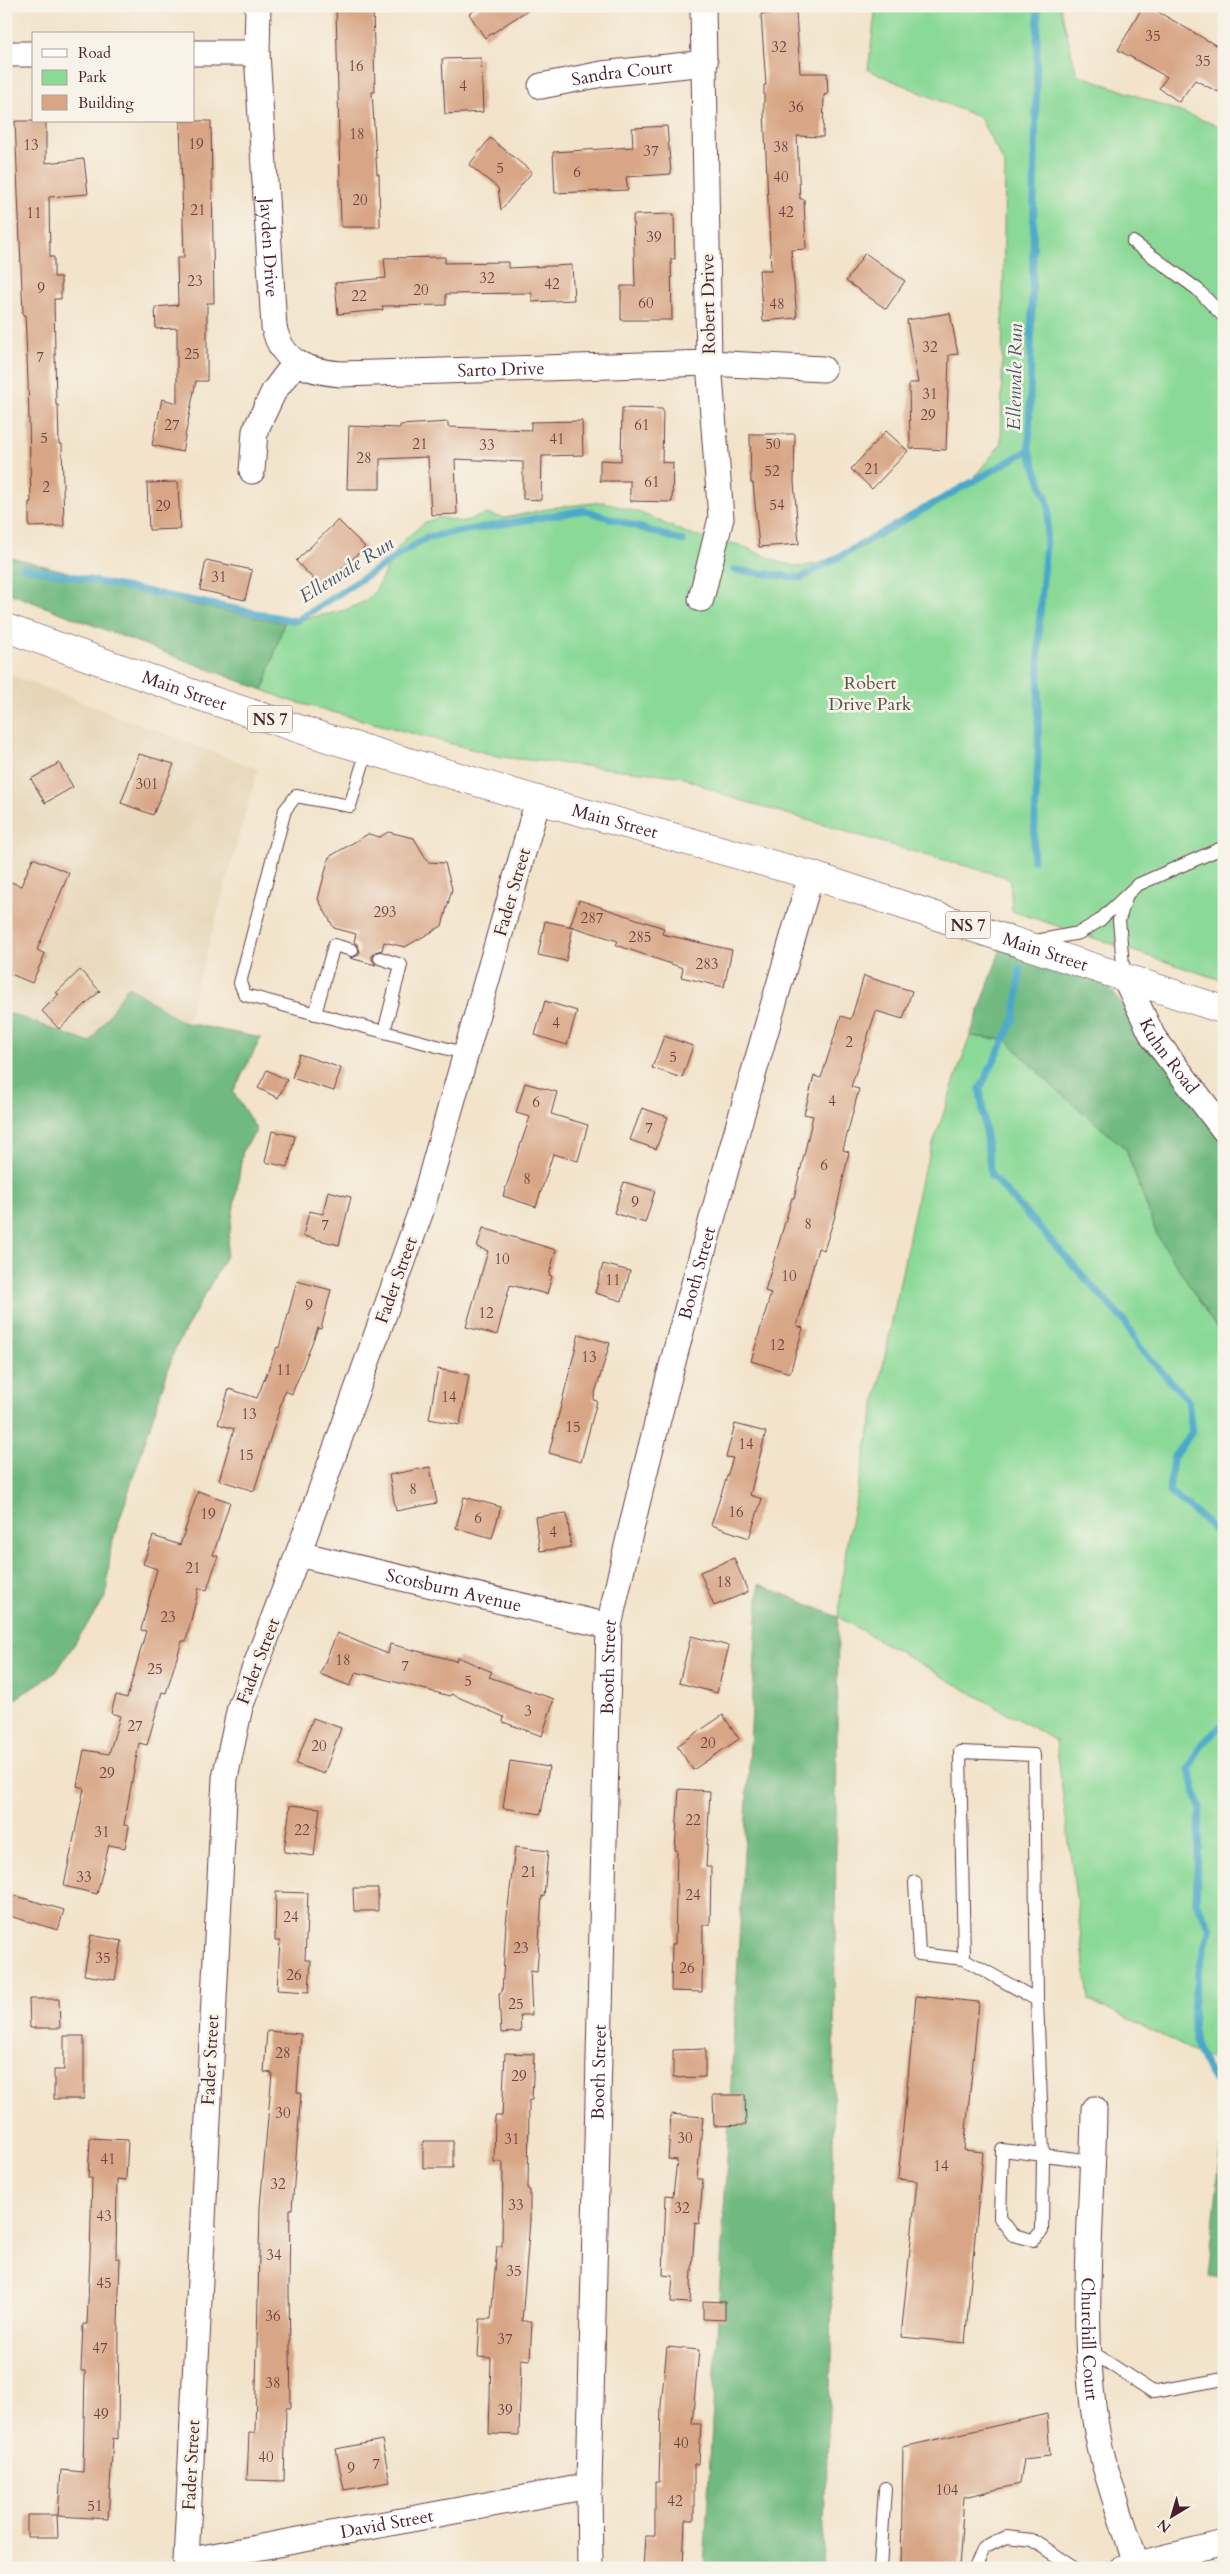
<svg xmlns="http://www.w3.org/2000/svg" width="1230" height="2574" font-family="Cardo,serif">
<rect width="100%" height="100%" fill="#f7f3e8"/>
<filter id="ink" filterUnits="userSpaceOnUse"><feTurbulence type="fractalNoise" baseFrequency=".02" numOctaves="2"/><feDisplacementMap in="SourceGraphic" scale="10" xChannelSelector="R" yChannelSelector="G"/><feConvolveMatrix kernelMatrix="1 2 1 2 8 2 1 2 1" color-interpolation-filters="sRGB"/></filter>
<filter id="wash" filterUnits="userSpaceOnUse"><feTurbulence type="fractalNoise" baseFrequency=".0096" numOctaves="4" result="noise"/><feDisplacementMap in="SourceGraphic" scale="20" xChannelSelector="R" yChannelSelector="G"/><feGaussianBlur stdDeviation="1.12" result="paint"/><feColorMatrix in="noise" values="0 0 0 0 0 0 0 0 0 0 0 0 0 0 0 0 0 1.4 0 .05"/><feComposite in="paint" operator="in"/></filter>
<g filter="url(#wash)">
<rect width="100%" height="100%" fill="#f2e3ca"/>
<!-- built -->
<path fill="#e6d5b7" d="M6,673L258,769L187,1022L90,1043L6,1012Z"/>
<!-- green -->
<path fill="#8ad997" stroke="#6a7c61" d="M876,6H1060L1077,74L1224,128V981L1012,911L1010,880L1003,876L925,855L733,798L679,776L501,757L291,701L263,690L284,623L342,611L364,602L376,590L394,553L404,540L424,523L439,517L462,522L486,514L505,518L557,507L603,502L641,513L689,534L740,545L782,563L800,567L821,563L934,507L972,480L1001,444L1005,165L980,118L868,70Z
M970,1036L1007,1040L1049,1083L1126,1149L1157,1235L1224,1340V2066L1089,2000L1056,1741L838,1617L847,1542L921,1179Z"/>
<!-- forest -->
<path fill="#6fb980" stroke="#5c6c56" d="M6,556L196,605L284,623L263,690L6,592Z
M1005,937L1093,968L1224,1129V1340L1157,1235L1126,1149L1049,1083L1007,1040L970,1036Z
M128,986L182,1022L261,1038L233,1092L257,1130L243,1150L226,1256L175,1349L169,1367L111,1546L106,1596L56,1672L6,1705V1012L90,1043Z
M759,1584L838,1617L831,2365L822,2568H704Z
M1224,2119V2275L1208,2277Z"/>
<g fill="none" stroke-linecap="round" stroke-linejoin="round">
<!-- stream -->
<path stroke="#49a8c8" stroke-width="7" d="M1029,450L1049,506L1039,628L1038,758L1033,860
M23,567L296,621L427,537L584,510L683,541
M734,570L801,578L1029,450L1038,6
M1020,968L1018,997L1014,1020L980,1089L991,1175L1125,1322L1140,1348L1188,1400L1192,1432L1173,1458L1169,1491L1211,1526L1224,1542
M1224,1723L1202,1744L1189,1769L1200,1808L1196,1901L1210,1928C1199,1970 1182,2019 1203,2061C1209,2072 1217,2083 1224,2094"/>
</g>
<g id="blocks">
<!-- building -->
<path fill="#d8a686" d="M336,6H373L375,92H372L377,174H379L380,227H341Z
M481,6H534L485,38L469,14Z
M1143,6H1148L1224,50V81L1218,92L1195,80L1179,102L1159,88L1167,77L1118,50Z
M796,12L800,73H827L828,94L824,95L823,137L797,136L800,199H804L806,249L791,250L797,318L763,321L759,270H771L764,110V85H766L761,14Z
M481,58L483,112L445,114L442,59Z
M15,121H46V163L84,159L88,194L49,197L50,257H54V277H61V299H54L56,405H58L59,444H62L64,526L29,527V502H31L28,380L25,315H23Z
M180,121H211L214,303H207V381H196L182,452L152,445L162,399L177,403V328L156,329L155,307L178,305L177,258H184Z
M667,126L671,174L626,177L628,190L555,193L553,152L633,147L632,128Z
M490,138L532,172L501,210L498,188L469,165Z
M674,214L675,259H671L672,320H621V286H635L633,215Z
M865,253L905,281L886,309L846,281Z
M445,257V263L508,262V268L572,265L574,300L532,302V293L446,294V305L382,306L383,310L338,314L335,283L386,278L384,258Z
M950,313L958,354L949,355L946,450L910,448L909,383H918L907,320Z
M622,408L663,409L662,462L673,463L672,502L630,501V481H600V460L621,461Z
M582,421L583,455L542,456L541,500L523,499V462L455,459L457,514L431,515L428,457L380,459V489H347L349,426L400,428V425L448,422V427L531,430V422Z
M886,431L908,451L872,489L851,469Z
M750,434H795L794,482L799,544L759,547L753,483H751Z
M178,482L180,529L149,530L147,483Z
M338,520L365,547L322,588L296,561Z
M206,560L252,570L245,600L200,590Z
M139,754L174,764L153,815L121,803Z
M59,763L73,787L45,803L31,779Z
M388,832L414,838L428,862L445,863L452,889L442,926L405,947L384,942L382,950L375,952L372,955V960L376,965L350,958L357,956L360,952L358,945L354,942L356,934L334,928L318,899L329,857L368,834L380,837Z
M33,858L69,873L37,950L45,954L32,983L6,972V880L21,886Z
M579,900L664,928L662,934L732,950L724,987L681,977L683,968L616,945L618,941L570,926Z
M545,921L573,927L566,961L538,955Z
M80,970L100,991L59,1029L42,1011L59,994L56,993Z
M864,976L912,991L903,1019L876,1011L851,1087L859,1089L843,1150L849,1152L835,1216L824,1250L818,1248L797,1326L803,1328L790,1373L751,1361L771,1293L765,1291L792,1198H794L813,1116L804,1114L814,1076L821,1078L841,1016L851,1019Z
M545,1001L577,1011L567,1045L535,1035Z
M664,1036L693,1046L682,1078L652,1068Z
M299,1054L341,1068L334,1091L292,1078Z
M267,1070L287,1080L278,1098L258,1088Z
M525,1083L557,1092L551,1114L588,1125L578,1161L553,1154L536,1207L503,1196L530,1117L516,1113Z
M642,1108L668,1117L656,1149L630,1140Z
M272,1131L295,1136L288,1167L265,1162Z
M624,1182L655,1191L645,1223L614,1213Z
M328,1191L351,1197L339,1245L303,1236L309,1211L323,1214Z
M483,1228L556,1250L549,1275L552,1276L547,1294L510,1285L497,1335L466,1327L488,1251L477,1247Z
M603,1264L630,1271L622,1301L595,1293Z
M297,1281L331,1290L321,1329L318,1328L292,1394L285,1391L254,1491L219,1480L234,1429L218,1424L229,1389L257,1398L277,1347L279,1348Z
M579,1334L610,1343L593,1400L597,1401L581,1462L549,1453Z
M438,1369L469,1375L460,1425L429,1419Z
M735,1424L766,1432L750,1495L762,1499L749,1538L711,1525L733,1458L726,1457Z
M430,1467L437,1503L396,1511L389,1475Z
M198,1491L230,1502L213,1555L218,1556L207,1590L199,1588L186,1641H182L166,1693L162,1692L147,1745L139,1743L124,1825L129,1826L125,1848L109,1845L97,1894L64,1886L84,1788L77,1786L84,1750L109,1754L120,1716L111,1713L116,1695L127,1698L146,1631L141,1630L157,1569L143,1564L153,1536L180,1545Z
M464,1497L501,1507L492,1538L456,1528Z
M567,1513L571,1547L540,1551L535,1517Z
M734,1558L748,1592L714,1606L700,1572Z
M337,1633L388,1654L390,1644L456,1661L458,1657L492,1672L489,1677L554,1699L542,1736L503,1722L504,1717L451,1694L450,1696L356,1672L350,1686L320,1674Z
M691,1636L729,1646L717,1693L679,1683Z
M723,1715L739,1739L693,1770L677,1746Z
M313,1718L341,1728L324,1774L296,1764Z
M510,1761L549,1767L541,1814L503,1808Z
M679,1789L710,1791L706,1867H711L710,1925H703L702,1992L671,1991L672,1944H675L677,1850H675Z
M290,1805L320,1808L314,1856L284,1852Z
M515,1847L548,1851L544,1897L542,1896L537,1972L530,1971L532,2015H520L521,2032L501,2033L499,1993L502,1992L506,1924Z
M353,1888H378V1911H354Z
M276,1892L308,1893L305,1960H311L309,1992L277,1990L280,1941H275Z
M6,1893L64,1910L58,1930L6,1915Z
M91,1935L122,1941L115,1980L84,1975Z
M916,1996L979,2002L964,2150L983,2152L965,2343L901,2337L917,2181L898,2179Z
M29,1999H59L60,2028H30Z
M267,2031L301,2034L297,2092L301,2093L292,2209H290L289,2290L291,2408H286L284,2481L247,2480L249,2433H255L260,2207L272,2073L264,2072Z
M64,2036H84V2099H54V2070H64Z
M705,2049V2077L673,2078V2050Z
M505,2053L534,2054L532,2100H529L528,2190H530V2221L522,2321H532L530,2360L521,2359L519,2435L489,2434L491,2358L478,2357L480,2319H491L497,2246H502L503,2162H494L495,2116H502Z
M713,2095H745L746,2125L714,2126Z
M671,2114L703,2117L697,2179H703L699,2224L695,2223L690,2303L671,2302L673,2276L663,2275L666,2195L673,2196L677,2160L668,2159Z
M90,2138L128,2140L126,2180L117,2179L116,2258H120L118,2325L119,2326L118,2439L113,2438L108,2519L58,2516L61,2470L83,2472L85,2371H81L83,2324H87L90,2257L92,2178H88Z
M423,2141H453V2168H423Z
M703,2301L725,2302V2320L703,2319Z
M667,2347L699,2350L692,2424H701L699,2464H694V2520H685L683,2568H643L645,2536H655V2482H659L661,2405Z
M1047,2414L1050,2456L1024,2459L1020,2484L964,2497L959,2568H901L903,2447Z
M382,2440L390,2482L344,2490L336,2449Z
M27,2515H57L58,2537H27Z"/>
</g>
</g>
<g filter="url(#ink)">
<use href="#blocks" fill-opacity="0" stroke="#633c43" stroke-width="1"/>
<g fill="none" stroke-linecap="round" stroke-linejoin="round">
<!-- lane casing -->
<g stroke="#633c43" stroke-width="14">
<path id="lane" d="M1133,242L1197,289L1224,317
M367,750L350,806L296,796L285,810L240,983L245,995L467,1054
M1036,941L1079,933L1099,921L1137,885L1224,847
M380,958L401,965L384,1032
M1124,976L1119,920L1126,898
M315,1014L334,945L352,950
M915,1882L919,1954L964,1959
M1037,2000L964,1959L960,1752L1034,1755L1037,2000L1043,2154L1042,2231L1033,2240L1013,2235L1000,2218L1002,2150L1093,2161
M1089,2350L1153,2392L1224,2379
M880,2568L885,2488
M975,2568L984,2548L1006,2537L1032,2540L1074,2568"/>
</g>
<!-- street casing -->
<g stroke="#633c43" stroke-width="27">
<g id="street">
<path id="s1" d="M258,6L257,53L274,327C282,364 308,371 341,374L709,363L823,369"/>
<path d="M194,53H257"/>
<path d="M6,54H34"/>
<path id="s2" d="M541,86L602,74L705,63"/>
<path d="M252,471L255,431L274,391L296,362"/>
<path d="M701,599L721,518L709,363L703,6"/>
<path id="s3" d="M538,800L421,1211L298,1554L240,1707L225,1778L186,2561L589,2486"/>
<path id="s4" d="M1124,976L1153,1037L1224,1130"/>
<path id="s5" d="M298,1554L609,1626"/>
<path id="s6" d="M1094,2109C1093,2217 1077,2342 1100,2447C1109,2486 1124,2525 1136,2563"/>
<path id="s7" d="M590,2568L589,2486L609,1626C664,1372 739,1124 811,875"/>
<path d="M1122,2568L1224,2543"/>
</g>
</g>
<!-- primary casing -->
<g stroke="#633c43" stroke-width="29">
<g id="primary">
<path id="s8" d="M6,628L208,699L327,738L538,800L811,875L1224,1010"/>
</g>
</g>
<!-- lane -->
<use href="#lane" stroke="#fff" stroke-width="12"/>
<!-- street -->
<use href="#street" stroke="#fff" stroke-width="25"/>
<!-- primary -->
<use href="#primary" stroke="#fff" stroke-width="28"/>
</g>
</g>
<g text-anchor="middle" stroke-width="5" stroke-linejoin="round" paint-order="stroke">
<!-- number labels -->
<g font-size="15" fill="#6e4142">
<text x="1153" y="41">35</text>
<text x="779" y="52">32</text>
<text x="1203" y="66">35</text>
<text x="356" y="71">16</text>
<text x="463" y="91">4</text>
<text x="796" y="112">36</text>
<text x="357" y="139">18</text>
<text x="196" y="149">19</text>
<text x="31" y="150">13</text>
<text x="781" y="152">38</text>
<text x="651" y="156">37</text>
<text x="500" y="173">5</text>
<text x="577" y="177">6</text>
<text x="781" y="182">40</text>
<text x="360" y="205">20</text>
<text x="198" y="215">21</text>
<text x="786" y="217">42</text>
<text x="34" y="218">11</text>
<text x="654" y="242">39</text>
<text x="487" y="283">32</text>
<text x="195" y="286">23</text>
<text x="552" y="289">42</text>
<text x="41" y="293">9</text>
<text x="421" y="295">20</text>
<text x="359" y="301">22</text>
<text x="646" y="308">60</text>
<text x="777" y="309">48</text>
<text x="930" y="352">32</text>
<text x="192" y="359">25</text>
<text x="40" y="362">7</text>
<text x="930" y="399">31</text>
<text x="928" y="420">29</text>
<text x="172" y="430">27</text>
<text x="642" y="430">61</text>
<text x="44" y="443">5</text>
<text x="557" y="444">41</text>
<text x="420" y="449">21</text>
<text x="773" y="449">50</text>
<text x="487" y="450">33</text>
<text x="364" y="463">28</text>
<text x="872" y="474">21</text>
<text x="772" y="476">52</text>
<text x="652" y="487">61</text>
<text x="46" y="492">2</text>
<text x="777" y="510">54</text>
<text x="163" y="511">29</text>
<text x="219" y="582">31</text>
<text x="147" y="789">301</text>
<text x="385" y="917">293</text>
<text x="592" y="923">287</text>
<text x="640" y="942">285</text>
<text x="707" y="969">283</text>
<text x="556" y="1028">4</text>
<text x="849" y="1047">2</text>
<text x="673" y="1062">5</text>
<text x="832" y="1106">4</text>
<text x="536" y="1107">6</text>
<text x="649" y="1133">7</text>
<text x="824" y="1170">6</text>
<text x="527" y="1184">8</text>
<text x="635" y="1207">9</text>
<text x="808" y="1229">8</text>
<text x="325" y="1230">7</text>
<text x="502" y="1264">10</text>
<text x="789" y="1281">10</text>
<text x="613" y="1285">11</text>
<text x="309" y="1310">9</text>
<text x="486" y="1318">12</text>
<text x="777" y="1350">12</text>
<text x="589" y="1362">13</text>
<text x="284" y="1375">11</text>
<text x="449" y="1402">14</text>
<text x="249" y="1419">13</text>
<text x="573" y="1432">15</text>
<text x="746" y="1449">14</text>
<text x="246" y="1460">15</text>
<text x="413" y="1494">8</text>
<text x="736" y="1517">16</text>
<text x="208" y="1519">19</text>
<text x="478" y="1523">6</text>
<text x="553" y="1537">4</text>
<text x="193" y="1573">21</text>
<text x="724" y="1587">18</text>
<text x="168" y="1622">23</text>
<text x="343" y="1665">18</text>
<text x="405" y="1671">7</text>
<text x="155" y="1674">25</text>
<text x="468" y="1686">5</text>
<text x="528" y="1716">3</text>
<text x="135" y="1731">27</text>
<text x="708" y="1748">20</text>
<text x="319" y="1751">20</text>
<text x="107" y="1778">29</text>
<text x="693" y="1825">22</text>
<text x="302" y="1835">22</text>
<text x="102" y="1837">31</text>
<text x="529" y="1877">21</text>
<text x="84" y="1882">33</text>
<text x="693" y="1900">24</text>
<text x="291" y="1922">24</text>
<text x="521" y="1953">23</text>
<text x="103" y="1963">35</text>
<text x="687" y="1973">26</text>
<text x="294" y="1980">26</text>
<text x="516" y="2009">25</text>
<text x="283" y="2058">28</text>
<text x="519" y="2081">29</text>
<text x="283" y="2118">30</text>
<text x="685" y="2143">30</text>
<text x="512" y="2144">31</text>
<text x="108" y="2164">41</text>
<text x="941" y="2171">14</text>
<text x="278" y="2189">32</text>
<text x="516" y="2210">33</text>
<text x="682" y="2213">32</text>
<text x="104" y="2221">43</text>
<text x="274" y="2260">34</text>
<text x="514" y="2276">35</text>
<text x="104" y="2288">45</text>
<text x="273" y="2321">36</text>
<text x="505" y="2344">37</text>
<text x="100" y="2353">47</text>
<text x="273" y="2388">38</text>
<text x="505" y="2415">39</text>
<text x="101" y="2419">49</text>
<text x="681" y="2448">40</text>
<text x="266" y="2462">40</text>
<text x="376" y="2469">7</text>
<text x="351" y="2473">9</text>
<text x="947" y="2495">104</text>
<text x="675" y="2506">42</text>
<text x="95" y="2511">51</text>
</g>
<!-- shield labels -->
<g fill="#f7f3e8" stroke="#7e5f64" stroke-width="1">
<rect x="247.5" y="705.5" width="45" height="27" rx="4"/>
<rect x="945.5" y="911.5" width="45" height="27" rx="4"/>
</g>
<g font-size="16" font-weight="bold" fill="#4a1f2b">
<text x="270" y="725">NS 7</text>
<text x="968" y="931">NS 7</text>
</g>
<!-- street labels -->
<g font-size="18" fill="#4a1f2b" stroke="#f7f3e8">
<text dy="6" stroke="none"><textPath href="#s2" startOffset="82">Sandra Court</textPath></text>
<text dy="6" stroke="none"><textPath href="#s1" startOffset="242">Jayden Drive</textPath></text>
<text transform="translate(708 304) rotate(-91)" y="6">Robert Drive</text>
<text dy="6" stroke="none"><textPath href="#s1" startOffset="571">Sarto Drive</textPath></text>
<text dy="6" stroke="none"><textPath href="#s8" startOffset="189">Main Street</textPath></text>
<text dy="6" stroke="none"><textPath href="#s8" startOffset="639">Main Street</textPath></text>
<text transform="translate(512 892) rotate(-74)" y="6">Fader Street</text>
<text dy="6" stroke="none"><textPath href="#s8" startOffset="1089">Main Street</textPath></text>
<text dy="6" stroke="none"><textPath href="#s4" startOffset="92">Kuhn Road</textPath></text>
<text dy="6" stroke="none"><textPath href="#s7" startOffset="1306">Booth Street</textPath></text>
<text transform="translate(396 1280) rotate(-70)" y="6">Fader Street</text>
<text dy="6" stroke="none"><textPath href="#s5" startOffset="160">Scotsburn Avenue</textPath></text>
<text transform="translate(258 1661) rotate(-69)" y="6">Fader Street</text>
<text dy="6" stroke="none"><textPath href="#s7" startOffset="901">Booth Street</textPath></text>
<text transform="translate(210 2060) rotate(-87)" y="6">Fader Street</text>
<text dy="6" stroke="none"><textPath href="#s7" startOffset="496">Booth Street</textPath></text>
<text dy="6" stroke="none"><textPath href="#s6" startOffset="230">Churchill Court</textPath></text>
<text transform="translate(191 2465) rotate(-87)" y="6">Fader Street</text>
<text dy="6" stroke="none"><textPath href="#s3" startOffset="2016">David Street</textPath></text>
</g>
<!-- park labels -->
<g font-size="18" fill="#5a4e46" stroke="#f7f3e8">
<text x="870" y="689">Robert<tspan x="870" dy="21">Drive Park</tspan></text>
</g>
<!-- water labels -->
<g font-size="19" font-style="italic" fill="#4a566a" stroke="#f7f3e8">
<text transform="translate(1014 377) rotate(-89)" y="7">Ellenvale Run</text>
<text transform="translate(346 569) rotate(-32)" y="7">Ellenvale Run</text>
</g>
</g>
<!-- margin -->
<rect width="1230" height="2574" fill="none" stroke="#f7f3e8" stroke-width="25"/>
<!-- legend -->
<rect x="32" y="32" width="162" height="90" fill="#f7f3e8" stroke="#b29e9c"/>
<rect x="42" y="49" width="25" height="8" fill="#ffffff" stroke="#b29e9c"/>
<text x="78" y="58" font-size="15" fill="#4a1f2b">Road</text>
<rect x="42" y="70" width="25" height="15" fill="#8ad997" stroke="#b29e9c"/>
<text x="78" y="82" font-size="15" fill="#4a1f2b">Park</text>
<rect x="42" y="95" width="25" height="15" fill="#d8a686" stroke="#b29e9c"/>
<text x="78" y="108" font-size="15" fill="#4a1f2b">Building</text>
<!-- north arrow -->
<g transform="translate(1172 2516) rotate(218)" stroke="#f7f3e8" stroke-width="4" paint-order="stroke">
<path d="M0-4L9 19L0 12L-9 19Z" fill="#4a1f2b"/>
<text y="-8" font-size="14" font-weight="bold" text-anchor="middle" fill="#4a1f2b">N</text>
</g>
</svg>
